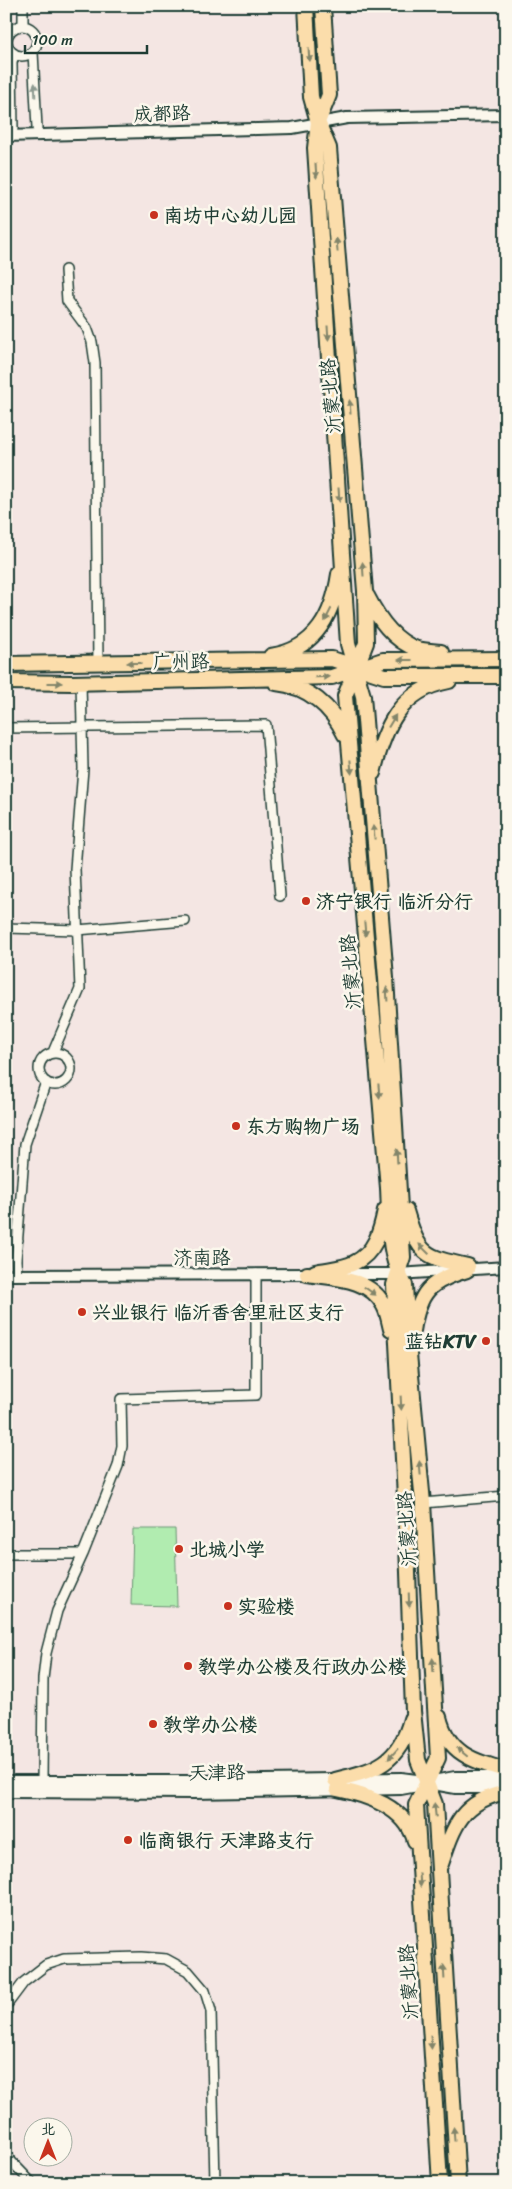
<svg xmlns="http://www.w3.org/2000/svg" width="512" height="2189" font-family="Sriracha,'LXGW WenKai TC',sans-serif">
<rect width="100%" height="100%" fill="#f4e6e3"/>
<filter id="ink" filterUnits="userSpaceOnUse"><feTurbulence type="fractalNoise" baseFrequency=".02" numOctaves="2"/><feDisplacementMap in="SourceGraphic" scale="10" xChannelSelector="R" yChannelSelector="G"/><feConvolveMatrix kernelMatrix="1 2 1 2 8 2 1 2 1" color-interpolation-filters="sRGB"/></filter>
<g filter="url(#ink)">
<!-- green -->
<path fill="#b1ecb0" stroke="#689472" d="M133,1529H175L177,1606L131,1605Z"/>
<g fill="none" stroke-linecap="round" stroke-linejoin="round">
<!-- stream -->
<path stroke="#6c96ad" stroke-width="2.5" d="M273,6V8"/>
<!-- minor casing -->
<g stroke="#1f3d34" stroke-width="12">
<path id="minor" d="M23,6V26
M7 41a15 15 0 1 1 30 0a15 15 0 1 1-30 0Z
M33,52L37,128
M13,129L12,63L14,54
M65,270L67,301L87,328L92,342L95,363L98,663
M6,728L266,725L280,896
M6,928L77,930L185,921
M53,1052L80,989L75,869L83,769L81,682
M39 1069a16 16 0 1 1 32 0a16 16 0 1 1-32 0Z
M6,1241L18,1240
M17,1275L16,1260L25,1144L46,1082
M423,1503L506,1496
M6,1554H83
M42,1782L43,1679L46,1653L57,1611L83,1554L118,1466L122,1446L121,1399L256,1395V1274
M6,2006L24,1982L46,1965L64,1959L141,1957L166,1959L188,1971L205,1991L211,2011L215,2183
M6,2156L32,2183"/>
</g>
<!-- tertiary casing -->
<g stroke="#1f3d34" stroke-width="14">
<path id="tertiary" d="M6,136L292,128L347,118L506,115
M337,1274H398L506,1267
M6,1275L313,1274"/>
</g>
<!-- secondary casing -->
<g stroke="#1f3d34" stroke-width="16">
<path id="secondary" d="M6,1782H194L401,1779L416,1781
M439,1784L456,1787H506
M6,1791L194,1792L401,1788L455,1778H506"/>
</g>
<!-- primary casing -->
<g stroke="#1f3d34" stroke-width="18">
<path id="primary" d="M306,6L311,97L318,122L329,148L365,591L366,643L345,696L349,743L388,1188C390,1222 387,1256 405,1285L409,1354L423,1503L438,1758L416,1805L440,2183
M323,6L329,95L318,122L315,148L348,644L363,696L386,978L403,1257L394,1285L406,1517L413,1711L418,1760L435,1804L458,2183
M367,596C378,618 393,641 417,649C424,651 433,651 441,652
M271,656C316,649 333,615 339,574
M6,664L332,659L384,676H506
M6,682L71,683L332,677L383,660L506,659
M276,683C308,686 332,707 345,735
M373,773C384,729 399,690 449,681
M406,1211C419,1255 424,1257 468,1266
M315,1272C327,1269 343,1269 354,1263C375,1253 381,1231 385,1210
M307,1274C334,1278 371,1278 384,1306C388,1313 389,1322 391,1329
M413,1331C419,1291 430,1281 467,1270
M439,1717C448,1754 473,1761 506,1770
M335,1780C376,1770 399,1764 411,1719
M337,1789C367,1795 406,1807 415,1841
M441,1864C454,1825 462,1801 506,1792"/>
</g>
<!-- minor -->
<use href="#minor" stroke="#fbf7ec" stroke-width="9"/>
<!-- tertiary -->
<use href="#tertiary" stroke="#fbf7ec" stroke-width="10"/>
<!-- secondary -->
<use href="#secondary" stroke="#fbf7ec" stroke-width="12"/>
<!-- primary -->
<use href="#primary" stroke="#fbddab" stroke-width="14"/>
</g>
<!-- one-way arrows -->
<defs><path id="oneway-solid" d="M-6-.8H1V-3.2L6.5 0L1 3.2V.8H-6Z" transform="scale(1.25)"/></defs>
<g fill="#82856a">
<use href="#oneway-solid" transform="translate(309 55) rotate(86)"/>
<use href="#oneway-solid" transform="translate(316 171) rotate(86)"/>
<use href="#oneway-solid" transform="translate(337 245) rotate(-95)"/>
<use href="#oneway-solid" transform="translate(328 333) rotate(86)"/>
<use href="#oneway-solid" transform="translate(350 407) rotate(-94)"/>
<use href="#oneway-solid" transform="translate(339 495) rotate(86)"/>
<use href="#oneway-solid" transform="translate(363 569) rotate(-94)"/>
<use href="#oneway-solid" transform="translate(328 615) rotate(117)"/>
<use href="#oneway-solid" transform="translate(405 660) rotate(180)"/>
<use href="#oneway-solid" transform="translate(134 663) rotate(180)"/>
<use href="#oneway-solid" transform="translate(322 677) rotate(-1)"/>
<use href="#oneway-solid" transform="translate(55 683)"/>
<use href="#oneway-solid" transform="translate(392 721) rotate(-59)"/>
<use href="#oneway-solid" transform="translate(351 767) rotate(85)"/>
<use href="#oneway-solid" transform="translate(374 832) rotate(-95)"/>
<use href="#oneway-solid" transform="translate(365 929) rotate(85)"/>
<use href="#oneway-solid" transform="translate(387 994) rotate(-93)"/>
<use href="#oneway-solid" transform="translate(379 1091) rotate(85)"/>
<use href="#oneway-solid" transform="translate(397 1156) rotate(-93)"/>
<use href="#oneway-solid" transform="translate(424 1249) rotate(-135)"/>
<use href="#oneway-solid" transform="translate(370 1291) rotate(35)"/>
<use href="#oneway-solid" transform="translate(401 1403) rotate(87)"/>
<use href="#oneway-solid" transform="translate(420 1468) rotate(-95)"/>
<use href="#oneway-solid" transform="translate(409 1600) rotate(88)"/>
<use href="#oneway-solid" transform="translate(433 1665) rotate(-93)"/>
<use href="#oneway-solid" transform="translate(462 1752) rotate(-140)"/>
<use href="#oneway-solid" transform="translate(393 1754) rotate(132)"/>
<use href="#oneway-solid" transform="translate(435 1810) rotate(-96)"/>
<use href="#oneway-solid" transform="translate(420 1880) rotate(86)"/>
<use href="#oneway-solid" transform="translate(444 1972) rotate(-93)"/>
<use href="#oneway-solid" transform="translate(431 2042) rotate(86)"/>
<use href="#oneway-solid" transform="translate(454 2134) rotate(-94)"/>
</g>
<use fill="#8d9a90" href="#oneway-solid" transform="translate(35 90) rotate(-92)"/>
</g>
<!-- markers -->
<g fill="#c8321e" stroke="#fbf7ec" stroke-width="2">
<circle cx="154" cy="215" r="5"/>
<circle cx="306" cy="901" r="5"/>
<circle cx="236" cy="1126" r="5"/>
<circle cx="82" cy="1312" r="5"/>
<circle cx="486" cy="1341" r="5"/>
<circle cx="179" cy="1549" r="5"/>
<circle cx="228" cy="1606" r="5"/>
<circle cx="188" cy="1666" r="5"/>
<circle cx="153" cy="1724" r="5"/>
<circle cx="128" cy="1840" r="5"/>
</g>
<g text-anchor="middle" stroke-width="5" stroke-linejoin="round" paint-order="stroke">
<!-- street labels -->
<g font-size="19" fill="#1f3d34" stroke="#fbf7ec">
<text transform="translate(162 113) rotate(-2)" y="7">成都路</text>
<text transform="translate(330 396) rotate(-95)" y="7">沂蒙北路</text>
<text transform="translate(181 661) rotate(-1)" y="7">广州路</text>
<text transform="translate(350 972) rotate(-95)" y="7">沂蒙北路</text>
<text x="202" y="1264">济南路</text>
<text transform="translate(406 1529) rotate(-94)" y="7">沂蒙北路</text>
<text transform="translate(217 1772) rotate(-1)" y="7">天津路</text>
<text transform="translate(408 1982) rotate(-94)" y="7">沂蒙北路</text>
</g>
<!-- poi labels -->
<g font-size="19" font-weight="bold" fill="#1f3d34" stroke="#fbf7ec" text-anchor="start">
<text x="164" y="222">南坊中心幼儿园</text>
<text x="316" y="908">济宁银行 临沂分行</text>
<text x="246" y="1133">东方购物广场</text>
<text x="92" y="1319">兴业银行 临沂香舍里社区支行</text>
<text x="476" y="1348" text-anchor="end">蓝钻KTV</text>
<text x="189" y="1556">北城小学</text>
<text x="238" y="1613">实验楼</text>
<text x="198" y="1673">教学办公楼及行政办公楼</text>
<text x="163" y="1731">教学办公楼</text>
<text x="138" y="1847">临商银行 天津路支行</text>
</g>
</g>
<!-- margin -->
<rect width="512" height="2189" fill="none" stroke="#fbf7ec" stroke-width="25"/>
<rect x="12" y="12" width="487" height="2164" fill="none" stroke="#1f3d34" stroke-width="2" filter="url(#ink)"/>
<!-- north arrow -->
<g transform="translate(48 2142)"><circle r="24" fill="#fbf7ec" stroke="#a3ada2"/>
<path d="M0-4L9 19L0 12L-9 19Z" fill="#c8321e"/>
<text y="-8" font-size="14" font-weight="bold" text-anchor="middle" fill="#1f3d34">北</text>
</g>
<!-- scale -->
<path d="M25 45v8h122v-8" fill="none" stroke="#1f3d34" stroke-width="2.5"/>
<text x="32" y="45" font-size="15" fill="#1f3d34" stroke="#fbf7ec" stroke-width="4" paint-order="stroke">100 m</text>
</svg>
